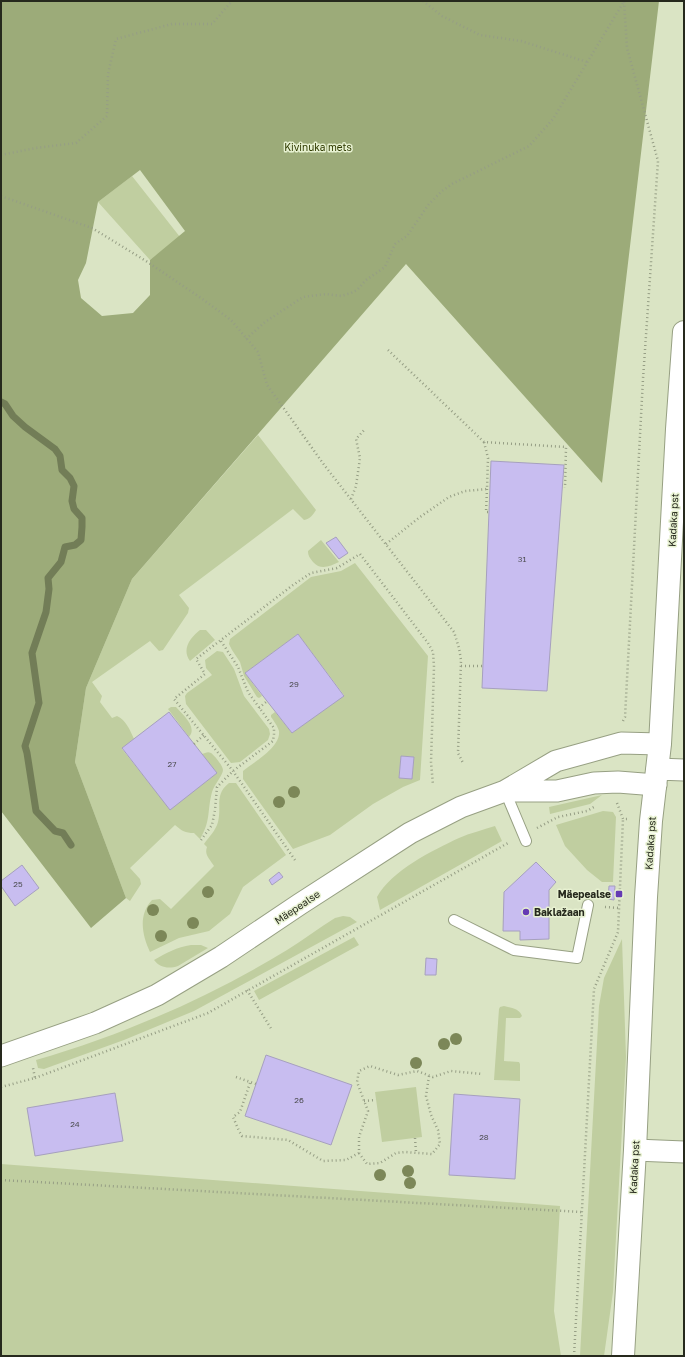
<svg xmlns="http://www.w3.org/2000/svg" width="685" height="1357" font-family="'Golos Text',sans-serif">
<rect width="100%" height="100%" fill="#dae4c4"/>
<!-- green -->
<path fill="#c0cea0" fill-rule="evenodd" d="M132,176L180,237L150,260L98,202Z
M258,435L316,510C313,515 310,519 304,520L293,509L179,595L189,608L188,613L163,650L159,651L150,641L92,682L102,696L100,702L112,718L117,716C126,720 130,730 134,739L122,749L170,809L217,773L202,754C205,753 208,751 211,753C215,756 223,766 223,770C223,775 214,785 212,792C207,811 211,821 200,839L194,833C185,833 182,831 175,825L130,868L140,879L141,884L130,901L126,898L75,762L86,688L132,579Z
M321,540L339,562C330,566 321,571 313,562C310,558 308,556 308,551Z
M355,563L428,656L420,780L403,787L373,804L330,835L293,849L243,779V771C254,762 281,747 279,731C278,727 274,721 271,717V715L275,712L292,733L344,695L298,634L245,673L262,696L259,698L257,697L244,676L240,662L232,650L229,644L230,639L311,577L341,571ZM401,756L414,757L412,778H399Z
M200,630H206L215,640L190,661C181,649 191,637 200,630Z
M217,651L223,652L234,669L244,696L269,729L270,734L268,740L240,762L231,763L186,704L185,696L187,693L212,675L206,668L205,660Z
M171,707H176C182,714 198,727 189,737L168,709Z
M229,783H236L286,855L243,887L230,914L209,931L179,938L150,952C142,935 138,915 152,900L160,899L171,909L214,866C210,859 204,855 207,847L204,844C209,837 216,830 218,822C222,806 214,795 229,783Z
M602,795L590,804L550,814L549,807Z
M603,811L613,812L616,817L613,882H602L587,870L565,846L556,825Z
M495,826L502,841L380,910L377,897C391,871 433,850 459,838C470,833 483,830 495,826Z
M343,916L350,917L357,922L194,1011L124,1040L44,1069L38,1068L36,1060C123,1035 210,997 287,950C303,940 319,928 335,918Z
M354,937L359,945L259,1000L254,991Z
M622,939L626,1057L613,1292L604,1356H580L599,1006L604,978Z
M191,945H201L208,948L178,966C169,969 160,968 154,960C166,953 177,947 191,945Z
M504,1006C511,1008 519,1008 522,1016L520,1018H506L504,1061L519,1062L520,1064V1081L494,1080L499,1009L500,1007Z
M416,1087L422,1137L382,1142L375,1092Z
M1,1164L560,1206L554,1311L561,1356H1Z"/>
<!-- forest -->
<path fill="#9cab79" fill-rule="evenodd" d="M1,1H659L602,483L406,264L132,579L86,688L75,762L126,898L91,928L1,811ZM140,170L185,231L150,260V295L133,313L102,316L81,298L78,280L86,263L98,202Z"/>
<g fill="none" stroke-linecap="round" stroke-linejoin="round">
<!-- stream -->
<path stroke="#727d57" stroke-width="7" d="M1,402L5,404L13,416L25,427L55,449L60,456L62,470L70,478L74,486L72,501L74,509L82,518V527L81,540L75,545L65,547L61,562L48,578L49,589L46,612L32,653L39,703L25,746L27,753L36,811L55,831L63,833L71,845"/>
</g>
<!-- building -->
<path fill="#c8bdf0" stroke="#a6a0be" d="M491,461L564,465L547,691L482,688Z
M336,537L348,553L339,559L326,543Z
M298,634L344,696L292,733L245,673Z
M169,712L217,773L170,810L122,748Z
M401,756L414,757L412,779L399,778Z
M536,862L556,882L549,890V939L520,940V931H503L504,892Z
M22,865L39,888L15,906L1,886V881Z
M279,872L283,877L272,885L269,880Z
M609,886H615L614,900L608,899Z
M426,958L437,959L436,975H425Z
M266,1055L352,1085L331,1145L245,1116Z
M115,1093L123,1141L35,1156L27,1108Z
M454,1094L520,1099L515,1179L449,1175Z"/>
<g fill="none" stroke-linecap="round" stroke-linejoin="round">
<!-- service casing -->
<g stroke="#97a083" stroke-width="12">
<path id="service" d="M505,791L526,841
M454,920L514,950L577,958L588,905"/>
</g>
<!-- minor casing -->
<g stroke="#97a083" stroke-width="23">
<path id="minor" d="M657,769L684,770
M506,791H557L594,783L618,782L656,785
M1,1056L95,1023L157,995L221,957L300,904L410,833L461,807L505,791L556,761L621,743L660,744
M635,1150L684,1152"/>
</g>
<!-- secondary casing -->
<g stroke="#97a083" stroke-width="24">
<path id="secondary" d="M623,1356L635,1150L646,897L651,821L660,744L677,429L684,332"/>
</g>
<!-- path -->
<path stroke="#969e85" stroke-width="2.5" stroke-dasharray="1 3" stroke-linecap="butt" d="M423,1L442,16L480,35L521,41L587,62
M1,155L36,148L76,143L107,116L108,74L116,39L172,24H212L232,1
M1,196L92,228L146,261L201,298L231,320L258,352L267,385L325,466L454,632L459,648L461,660L458,753L463,763
M246,339L265,322L303,297L326,294L341,296L351,293L357,290L366,280L385,267L395,244L407,236L429,204L442,191L452,184L529,146L553,119L623,3
M388,350L484,442L566,447L565,488
M487,489L486,512H489
M351,499L356,486L360,458L356,439L365,429
M386,544L420,517L449,497L465,491L487,489L488,458L484,442
M461,666H483
M259,708L266,702
M623,721L625,717L643,379L658,161L627,48L624,1
M194,744L204,735
M617,803L623,819H629
M537,828L558,817L587,811L594,807
M201,840L212,825L215,810L217,787L233,771L273,741L274,734V728L248,692L238,667L221,641
M295,860L233,771L174,699L205,674L196,659L293,585L311,573L337,568L360,554L428,643L433,652L434,667L431,762L433,785
M605,907L619,908
M247,990L272,1030
M429,1076L426,1096L431,1115L438,1130L440,1144L432,1154L405,1152L396,1153L380,1163L367,1164L359,1153V1137L368,1111L357,1082L359,1071L370,1066L398,1075L417,1071L433,1077L451,1071L482,1074
M236,1077L256,1084
M35,1078L208,1013L508,843
M250,1083L240,1112L233,1117L239,1131L242,1136L288,1140L323,1161L346,1160L359,1153
M1,1087L35,1078L33,1068
M364,1101L376,1100
M415,1138L416,1152
M1,1180L582,1212
M574,1356L594,989L618,932L623,819"/>
<!-- service -->
<use href="#service" stroke="#fff" stroke-width="10"/>
<!-- minor -->
<use href="#minor" stroke="#fff" stroke-width="21"/>
<!-- secondary -->
<use href="#secondary" stroke="#fff" stroke-width="22"/>
</g>
<!-- trees -->
<g fill="#7c8758">
<circle cx="294" cy="792" r="6"/>
<circle cx="279" cy="802" r="6"/>
<circle cx="208" cy="892" r="6"/>
<circle cx="153" cy="910" r="6"/>
<circle cx="193" cy="923" r="6"/>
<circle cx="161" cy="936" r="6"/>
<circle cx="456" cy="1039" r="6"/>
<circle cx="444" cy="1044" r="6"/>
<circle cx="416" cy="1063" r="6"/>
<circle cx="408" cy="1171" r="6"/>
<circle cx="380" cy="1175" r="6"/>
<circle cx="410" cy="1183" r="6"/>
</g>
<!-- markers -->
<g fill="#653bb3" stroke="#e7f1d1" stroke-width="1.5">
<rect x="615" y="890" width="8" height="8" rx="2"/>
<circle cx="526" cy="912" r="4"/>
</g>
<g text-anchor="middle" stroke-width="3" stroke-linejoin="round" paint-order="stroke">
<!-- number labels -->
<g font-size="8" fill="#4e4e52">
<text x="522" y="562">31</text>
<text x="294" y="687">29</text>
<text x="172" y="767">27</text>
<text x="18" y="887">25</text>
<text x="299" y="1103">26</text>
<text x="75" y="1127">24</text>
<text x="484" y="1140">28</text>
</g>
<!-- park labels -->
<g font-size="10" fill="#2f3b00" stroke="#e7f1d1">
<text x="318" y="151">Kivinuka mets</text>
</g>
<!-- street labels -->
<g font-size="10" fill="#26291d" stroke="#e7f1d1">
<text transform="translate(673 520) rotate(-87)" y="4">Kadaka pst</text>
<text transform="translate(650 843) rotate(-86)" y="4">Kadaka pst</text>
<text transform="translate(297 907) rotate(-34)" y="4">Mäepealse</text>
<text transform="translate(634 1167) rotate(-87)" y="4">Kadaka pst</text>
</g>
<!-- poi labels -->
<g font-size="10" font-weight="bold" fill="#26291d" stroke="#e7f1d1" text-anchor="end">
<text x="611" y="898">Mäepealse</text>
<text x="534" y="916" text-anchor="start">Baklažaan</text>
</g>
</g>
<!-- border -->
<rect width="685" height="1357" fill="none" stroke="#26291d" stroke-width="4"/>
</svg>
